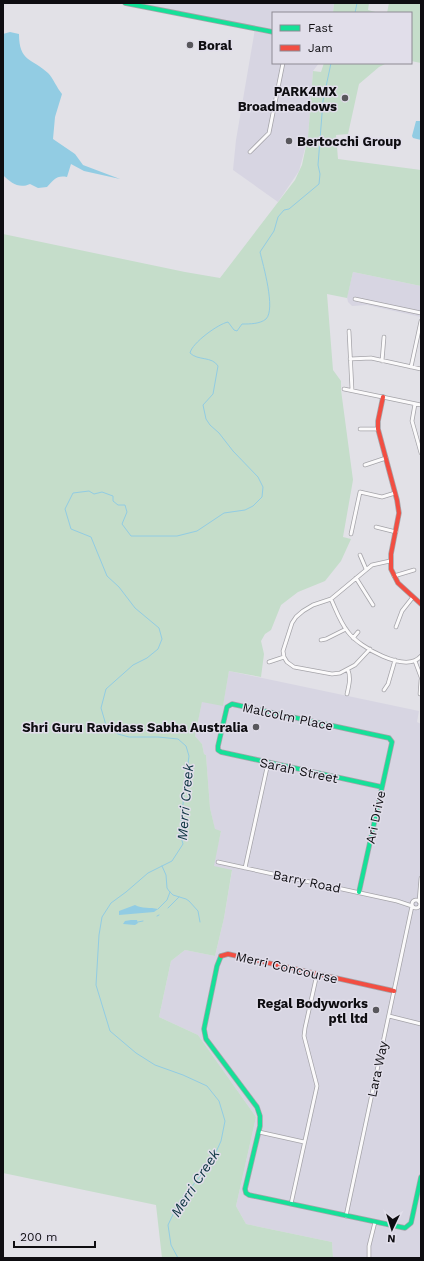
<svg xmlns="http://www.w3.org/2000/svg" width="424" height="1261" font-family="'Work Sans',sans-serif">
<rect width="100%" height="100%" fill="#e2e1e7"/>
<!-- built -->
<path fill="#d7d5e2" d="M123,3H334L333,13H273V63H319L313,71L308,137L299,171L278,202L233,170L236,140L255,29Z
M353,272L421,286V317L367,305L352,306L348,302L347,297Z
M229,671L419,711L417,722L421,724V1258H333L332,1242L246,1224L236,1206L256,1117L198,1035L159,1017L171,961L185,950L215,956L224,918L232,871L213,866L221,831L215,830L210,808L206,755L204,754L202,744L195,736L202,701L223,705Z"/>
<!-- green -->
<path fill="#c5ddca" d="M334,3H369L368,10L379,13H333Z
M389,3H421V63L411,61V13H387Z
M324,63H387L379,67L359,84L348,134L336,135L338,159L421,170V286L353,272L347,298L327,294L333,370L341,381V390L353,480L343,537L351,539L341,561L325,581L298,592L281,605L271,630L265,634L261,641L264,654L261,677L229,671L223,706L202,702L195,736L202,744L204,754L206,755L210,808L215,829L221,831L214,866L232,870L224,918L215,956L185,950L171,961L159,1017L198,1035L256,1117L236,1206L246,1224L332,1242L333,1258H162L156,1205L3,1173V234L185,272L220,278L295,180L302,165L308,137L313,71L321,72Z"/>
<!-- water -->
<path fill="#92cce3" d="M10,32L19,34C19,62 32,58 48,73C53,78 57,88 62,94L55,117L53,139L75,154L83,165L120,179L84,171L71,164L67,177C56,175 54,180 47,187L38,188L30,184C19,189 11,183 3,175V34Z
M416,121H421V140L413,138L412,136Z
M135,905C142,909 150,907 158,909L154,912L119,915V911Z
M131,920H137L138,923L135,925L123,924L125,921Z"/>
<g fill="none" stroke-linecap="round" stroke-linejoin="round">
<!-- stream -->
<path stroke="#92cce3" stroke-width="1" d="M355,13L357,3
M162,866L166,875L167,888L169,891L173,895L186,899L189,901L198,911L200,922
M168,908L179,897
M158,909L167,900L170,892
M157,916L159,915
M138,922L143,921
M178,1258L171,1245L168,1225L178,1204L212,1161L221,1141L225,1121L219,1101L207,1086L183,1075L155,1065L136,1053L110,1031L96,985L99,935L102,917L111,903L126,892L148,873L172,861L183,844L180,833L185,785L189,756L186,746L178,739L158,737H129L118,734L106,725L101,708L106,689L133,665L147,658L158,649L162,639L159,628L135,608L119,587L107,576L91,537L71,529L65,509L73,493L89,491L94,494L102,492L113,496V501L118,505H125L127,512L122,524L131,536H177L197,531L224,513L245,510L253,506L262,497L263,487L258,477L233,451L219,433L210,425L206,419L203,405L213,394L218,366C212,356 198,361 190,353C192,343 218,324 228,322L234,330L237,331L242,324C250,324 260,324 266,319C276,309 263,265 260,252L274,231L278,217L284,210L289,209L319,184L320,174L318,165L323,101L331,63"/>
<!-- street casing -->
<g stroke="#a5a4a9" stroke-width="4.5">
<path id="street" d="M250,152L269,133L283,63
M355,299L421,313
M349,331L352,390
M350,359L371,358L421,369
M382,361L384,337
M411,367L421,321
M344,389L421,405
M415,404L412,421L421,453
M360,429H378
M365,465L386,458
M376,527L396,532
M351,534L360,492L382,497L395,493
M360,555L366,569
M394,576L414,570
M356,578L373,605
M331,599C336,610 340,622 348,632C359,647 406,674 421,656
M396,627L402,611L413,597
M353,638L358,632
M321,640L326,639L346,629
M370,649L355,665L340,673L332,674L294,667L287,662L284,657L283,651L292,623L296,617L303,611L313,605L331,599L372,565L390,561
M415,661L421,677
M269,662L284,657
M384,690L388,684L395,660
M347,694C349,685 351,678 348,670
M420,694L421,680
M218,862L397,901L412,906
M245,868L268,763
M412 904a4 4 0 1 1 8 0a4 4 0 1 1-8 0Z
M419,902L421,878
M389,1016L421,1024
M259,1132L304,1142
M291,1204L317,1086L304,1036L305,1028L317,974
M346,1216L412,906
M369,1258V1246L375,1222"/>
</g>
<!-- fast casing -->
<g stroke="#a5a4a9" stroke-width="5.5">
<path id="fast" d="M125,3L273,32
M359,892L392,742L389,738L232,704L227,707L218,746V750L221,752L382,787
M221,956L217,966L204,1029L206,1039L257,1107L260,1116V1126L245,1189L246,1193L249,1195L405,1228L411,1223L421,1177"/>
</g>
<!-- jam casing -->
<g stroke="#a5a4a9" stroke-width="5.5">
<path id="jam" d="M383,397L378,421V429L397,500L399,513L391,554V569L398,583L421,604
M221,956L228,954L394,991"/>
</g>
<!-- street -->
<use href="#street" stroke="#fbfafb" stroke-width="3"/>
<!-- fast -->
<use href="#fast" stroke="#16e098" stroke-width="4"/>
<!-- jam -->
<use href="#jam" stroke="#f24e42" stroke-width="4"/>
</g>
<!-- markers -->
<g fill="#58575c" stroke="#e1deea" stroke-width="1.5">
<circle cx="190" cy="45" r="4"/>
<circle cx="345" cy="98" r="4"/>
<circle cx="289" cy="141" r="4"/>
<circle cx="256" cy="727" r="4"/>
<circle cx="376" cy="1010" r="4"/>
</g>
<g text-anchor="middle" stroke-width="3" stroke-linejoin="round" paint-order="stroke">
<!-- poi labels -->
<g font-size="13" font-weight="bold" fill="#0e0d11" stroke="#e1deea" text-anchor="end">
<text x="198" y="50" text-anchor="start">Boral</text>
<text x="337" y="96">PARK4MX<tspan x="337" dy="15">Broadmeadows</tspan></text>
<text x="297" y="146" text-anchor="start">Bertocchi Group</text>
<text x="248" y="732">Shri Guru Ravidass Sabha Australia</text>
<text x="368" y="1008">Regal Bodyworks<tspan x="368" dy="15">ptl ltd</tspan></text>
</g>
<!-- street labels -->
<g font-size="13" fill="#0e0d11" stroke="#e1deea">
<text transform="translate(288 716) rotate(12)" y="5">Malcolm Place</text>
<text transform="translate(299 770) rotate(12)" y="5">Sarah Street</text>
<text transform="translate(375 817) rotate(-78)" y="5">Ari Drive</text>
<text transform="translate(307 881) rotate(12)" y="5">Barry Road</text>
<text transform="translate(287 967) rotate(13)" y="5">Merri Concourse</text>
<text transform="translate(377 1069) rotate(-78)" y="5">Lara Way</text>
</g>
<!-- water labels -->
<g font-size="14" font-style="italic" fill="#0a323f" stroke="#e1deea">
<text transform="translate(185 802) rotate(-85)" y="5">Merri Creek</text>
<text transform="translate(195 1183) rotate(-57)" y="5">Merri Creek</text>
</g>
</g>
<!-- border -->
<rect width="424" height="1261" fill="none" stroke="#0e0d11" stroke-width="8"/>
<!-- legend -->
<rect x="272" y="12" width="140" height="52" fill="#e1deea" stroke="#8d8a93"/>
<rect x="280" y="25" width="20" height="6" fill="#16e098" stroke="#8d8a93"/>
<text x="308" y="32" font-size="12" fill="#0e0d11">Fast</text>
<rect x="280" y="45" width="20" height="6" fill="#f24e42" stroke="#8d8a93"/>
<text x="308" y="52" font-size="12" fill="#0e0d11">Jam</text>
<!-- north arrow -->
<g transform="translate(392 1229) rotate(184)" stroke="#e1deea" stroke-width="3" paint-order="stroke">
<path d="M0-3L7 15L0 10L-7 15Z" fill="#0e0d11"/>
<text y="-6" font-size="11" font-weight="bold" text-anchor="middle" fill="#0e0d11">N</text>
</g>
<!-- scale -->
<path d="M14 1241v6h81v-6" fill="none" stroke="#0e0d11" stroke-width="2"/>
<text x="20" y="1241" font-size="12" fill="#0e0d11" stroke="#e1deea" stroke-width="3" paint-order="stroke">200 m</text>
</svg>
